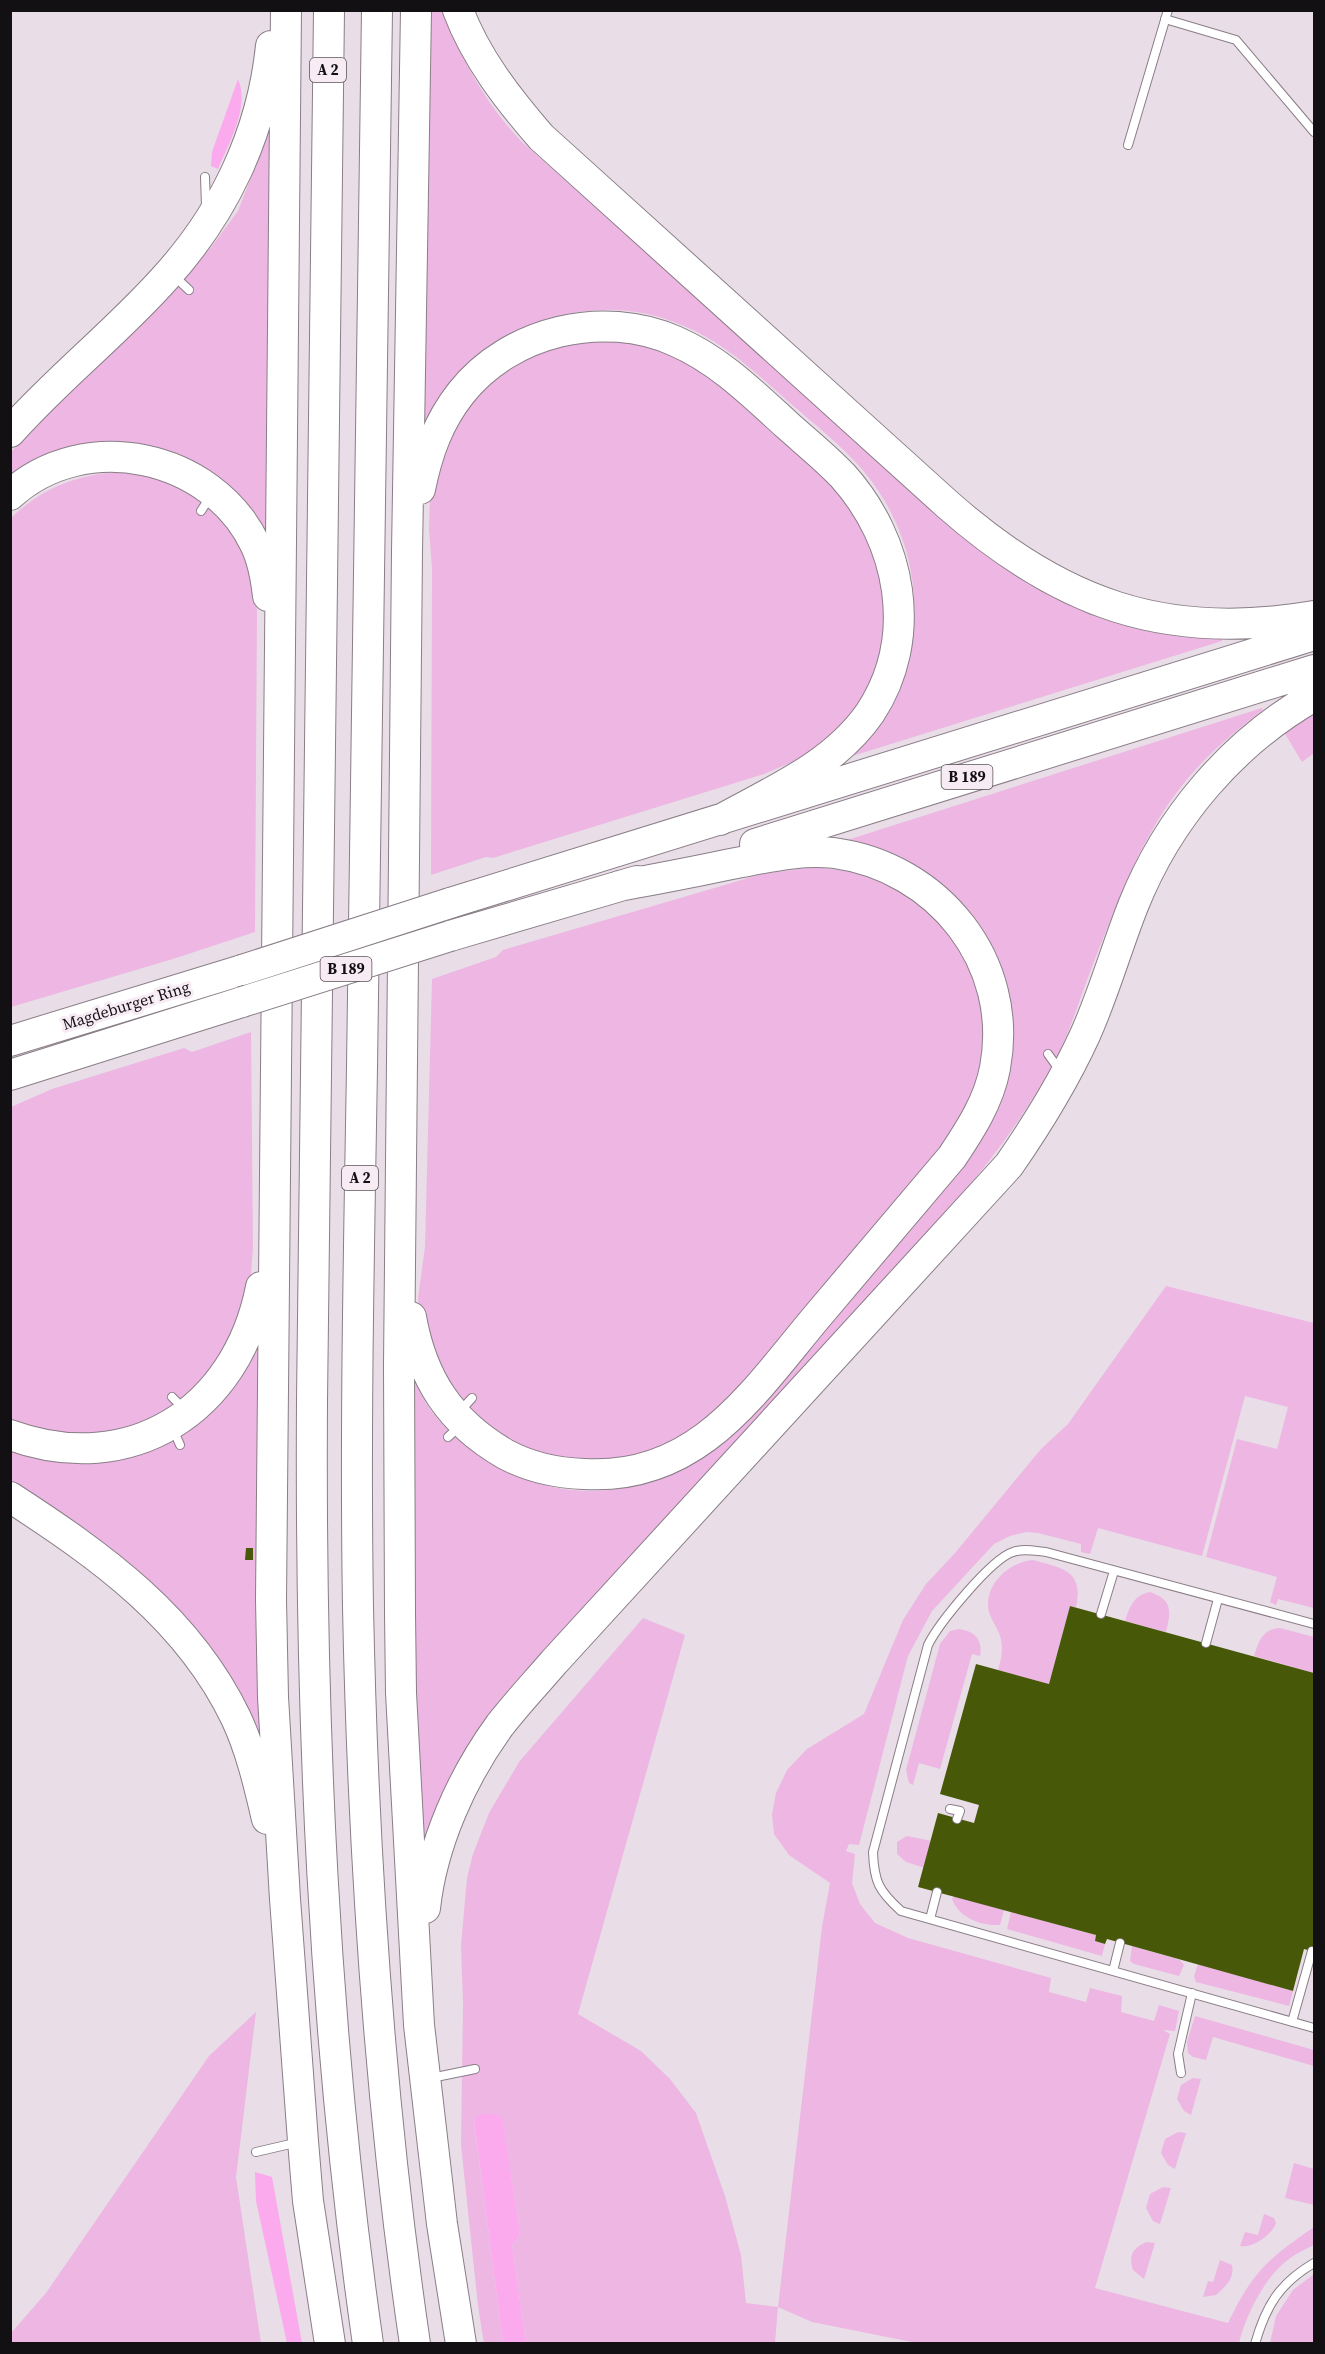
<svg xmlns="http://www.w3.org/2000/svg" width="1325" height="2354" font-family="'Source Serif 4',serif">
<rect width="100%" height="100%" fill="#e9dee7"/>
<!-- green -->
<path fill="#edb6e3" d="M442,10C462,60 485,103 522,142L927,502L1181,635L1222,639V641L846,758L902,680C928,606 912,527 861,468C840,444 814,424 790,403C757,374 725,343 684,326C616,296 542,309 483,353C470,362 456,373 447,387C439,398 433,410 427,423L423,422L430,11Z
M269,131L274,132L271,553L149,446L113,442L65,448L49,454L11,478V452L48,412L172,292L212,246L238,211Z
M608,339L656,347L706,373L824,472L865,523L888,596L882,658L865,696L842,727L804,757L764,774L493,858L486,857L431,875L432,569L429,529L430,494L449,427L493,379L524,359L563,345Z
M130,471L182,484L237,535L254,583L257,611L255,932L173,959L11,1007V518C45,485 83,473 130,471Z
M1314,707V753L1302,762L1284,732Z
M1262,708L1263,710C1237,730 1210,752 1189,777C1142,832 1118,901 1092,967C1081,995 1072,1026 1059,1052C1032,1105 999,1151 961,1195L502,1697C465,1744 441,1793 423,1850H420L415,1662L412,1371C420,1402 440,1425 465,1444C544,1507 634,1505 715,1447L964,1164L998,967L844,841Z
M815,867L869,874L912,895L950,930L974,971L985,1019L982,1075L957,1129L739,1391L706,1422L635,1460L549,1459L498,1437L446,1384L419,1309L418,1298L425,1247L432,979L496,957L503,950L762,874Z
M251,1032L253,1247L251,1274L240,1323L209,1379L155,1419L114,1433L66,1436L11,1422V1107L52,1089L184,1048L192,1052Z
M1166,1286L1314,1323V1608L1278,1599L1276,1605L1270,1602L1277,1577L1206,1557L1237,1439L1277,1449L1288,1407L1245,1396L1202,1556L1098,1528L1090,1554L1081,1552V1544L1038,1533L1026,1532L1010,1536L994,1544L932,1611L908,1656L859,1845L849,1844L846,1851L855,1854L852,1883L860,1904L875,1923L908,1938L1051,1978L1049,1992L1086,2002L1090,1988L1122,1996L1121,2012L1154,2021L1159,2005L1179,2011L1175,2031L1163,2030L1170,2034L1095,2288L1228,2323C1253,2271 1268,2259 1314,2227V2245C1306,2249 1297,2253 1289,2259C1265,2276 1246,2315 1239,2343H917L812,2322L778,2307L775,2343H526L512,2245L520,2235L503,2120L496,2114L474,2121L503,2343L484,2344L478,2306L461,2145L463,2004L461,1945L467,1878L473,1854L489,1813L519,1762L643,1618L685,1635L578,2014L641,2051L670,2079L696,2113L725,2196L741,2255L746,2303L778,2307L822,1927L830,1883L789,1855L774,1834L772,1814L776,1793L787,1770L807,1749L864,1714L903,1620L926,1584L955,1553L1041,1449L1068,1424Z
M255,1351H260L271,1797L245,1713L11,1484L10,1450L36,1458L58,1462H100L210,1413L236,1383Z
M1033,1560C1062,1568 1084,1570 1076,1607L1070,1606L1049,1684L998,1670C1002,1657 1004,1646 999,1633C996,1626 991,1619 989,1612C983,1585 1009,1562 1033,1560Z
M1150,1592C1173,1600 1171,1611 1166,1632L1125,1621C1130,1606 1134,1595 1150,1592Z
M1280,1628L1314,1637V1673L1254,1656C1259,1641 1262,1629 1280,1628Z
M959,1629C975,1631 983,1640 980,1656L972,1654L940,1769L919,1763L913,1785L909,1783L906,1770L940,1644L950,1631Z
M907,1836L932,1841L925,1868L906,1862L897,1854V1842Z
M954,1896L1004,1910L1000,1925C981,1926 959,1918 952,1899Z
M1011,1912L1096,1935L1095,1941L1105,1944L1102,1956L1007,1929Z
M1132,1946L1180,1960L1184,1965L1179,1976L1134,1964L1130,1961Z
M1198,1964L1293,1991L1289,2006L1196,1982L1194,1976Z
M256,2012L236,2177L261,2343H11V2333L46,2293L209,2056Z
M1195,2016L1314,2050V2066L1213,2037L1206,2060L1193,2057L1188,2053L1187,2042Z
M1193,2078L1201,2079L1191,2115L1184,2111L1177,2099L1181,2085Z
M1178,2132L1186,2133L1175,2169L1168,2165L1161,2153L1165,2139Z
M1294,2163L1314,2169V2205L1285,2198Z
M1163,2187L1171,2188L1160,2224L1153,2221L1146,2208L1150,2194Z
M1264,2214L1274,2218L1276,2223C1272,2235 1252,2249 1240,2246L1245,2232L1258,2235Z
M1147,2242L1155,2243L1144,2279L1133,2270C1128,2256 1133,2247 1147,2242Z
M1220,2260L1232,2265C1235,2278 1225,2287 1216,2295L1203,2297L1208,2281L1213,2282Z
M1314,2274V2343H1270L1276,2316L1293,2290Z"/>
<!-- water -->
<path fill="#faaaed" d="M238,79C250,107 229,143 218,169L211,166L212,152Z
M481,2114H496L503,2119L520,2235L512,2245L526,2343H503L474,2120Z
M255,2172L272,2177L302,2343H287L256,2201Z"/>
<!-- building -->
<path fill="#475909" d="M246,1548H253V1560H245Z
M1070,1606L1314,1673V1952L1304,1949L1293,1991L1107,1939L1105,1944L1095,1941L1096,1935L918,1887L938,1813L974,1823L979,1805L940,1794L976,1664L1049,1684Z"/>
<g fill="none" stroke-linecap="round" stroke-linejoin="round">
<!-- lane casing -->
<g stroke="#897e87" stroke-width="10">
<path id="lane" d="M1165,19L1236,40L1314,132
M1128,145L1168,10
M205,177L206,206
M173,275L189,290
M201,511L210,497
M1048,1054L1061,1072
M172,1397L183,1408
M460,1411L472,1398
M173,1429L180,1445
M448,1437L461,1425
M1101,1614L1114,1571
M1314,1624L1046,1552C1035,1551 1024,1548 1013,1552C991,1559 939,1623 928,1645L873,1852C874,1882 879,1891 901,1911L1314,2028
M1206,1643L1218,1599
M950,1809L960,1811L957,1819
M930,1919L937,1892
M1113,1971L1120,1943
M1292,2022L1312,1951
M1181,2073L1178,2054L1192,1993
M431,2078L475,2069
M256,2152L299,2142
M1255,2344C1266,2305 1280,2283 1314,2263"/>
</g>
<!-- highway casing -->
<g stroke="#897e87" stroke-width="32">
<path id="highway" d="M286,10L271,1600L273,1697L285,1899L303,2141L308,2201L330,2344
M329,10L312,1401C310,1717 323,2031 368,2344
M377,10C372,363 367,715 362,1067C359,1247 355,1427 358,1607C363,1853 379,2100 415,2344
M416,10L407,552L399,1366L400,1614L401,1693L419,2025L442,2224L461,2344
M458,10C476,58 508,99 541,137L947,504C1059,603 1165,642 1314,616
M10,432C59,377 117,332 165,278C224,213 262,134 271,46
M420,489C427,454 438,422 461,393C510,331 603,309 675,341C719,360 752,393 787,425C806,442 826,458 843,476C901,541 920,637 870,713C834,765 774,790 720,820
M10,495C84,427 212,454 255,544C263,560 266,578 268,596
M755,844L1314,670
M450,903L1314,635
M450,936L637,881
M10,1041L242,970
M10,1075L242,1002
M411,1317C422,1379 450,1422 505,1454C529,1467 556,1473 584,1474C699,1481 754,1391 820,1313C864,1261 908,1209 952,1157C970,1130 989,1101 995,1068C1015,962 938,867 834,853C799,849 765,858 731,864C694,872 656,879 619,886
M10,1435C131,1479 237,1410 261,1287
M10,1497C101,1556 188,1618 236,1718C251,1750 259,1785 267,1819
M425,1908C432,1844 462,1777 500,1725C517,1703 536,1683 554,1662L1009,1165C1038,1123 1064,1081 1085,1035C1104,993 1116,949 1133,906C1168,818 1232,743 1314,696"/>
</g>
<!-- lane -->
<use href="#lane" stroke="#fff" stroke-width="8"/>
<!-- highway -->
<use href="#highway" stroke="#fff" stroke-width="30"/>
<!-- highway-bridge casing -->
<g stroke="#897e87" stroke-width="32" stroke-linecap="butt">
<path id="highway-bridge" d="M242,970L450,903
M242,1002L450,936"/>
</g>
<!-- highway-bridge -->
<use href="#highway-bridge" stroke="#fff" stroke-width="30"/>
</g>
<g text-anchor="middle" stroke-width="6" stroke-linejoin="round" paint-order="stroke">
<!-- shield labels -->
<g fill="#f7ebf4" stroke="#575256" stroke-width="1.5">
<rect x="310" y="58" width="36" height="24" rx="4.5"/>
<rect x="941.5" y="765" width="51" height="24" rx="4.5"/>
<rect x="320.5" y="957" width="51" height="24" rx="4.5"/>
<rect x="342" y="1166" width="36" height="24" rx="4.5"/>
</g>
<g font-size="15" font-weight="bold" fill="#131013">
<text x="328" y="75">A 2</text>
<text x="967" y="782">B 189</text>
<text x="346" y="974">B 189</text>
<text x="360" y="1183">A 2</text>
</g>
<!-- street labels -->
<g font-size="16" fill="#131013" stroke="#f7ebf4">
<text transform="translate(126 1005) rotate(-17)" y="6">Magdeburger Ring</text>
</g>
</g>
<!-- border -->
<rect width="1325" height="2354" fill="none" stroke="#131013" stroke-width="24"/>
</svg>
